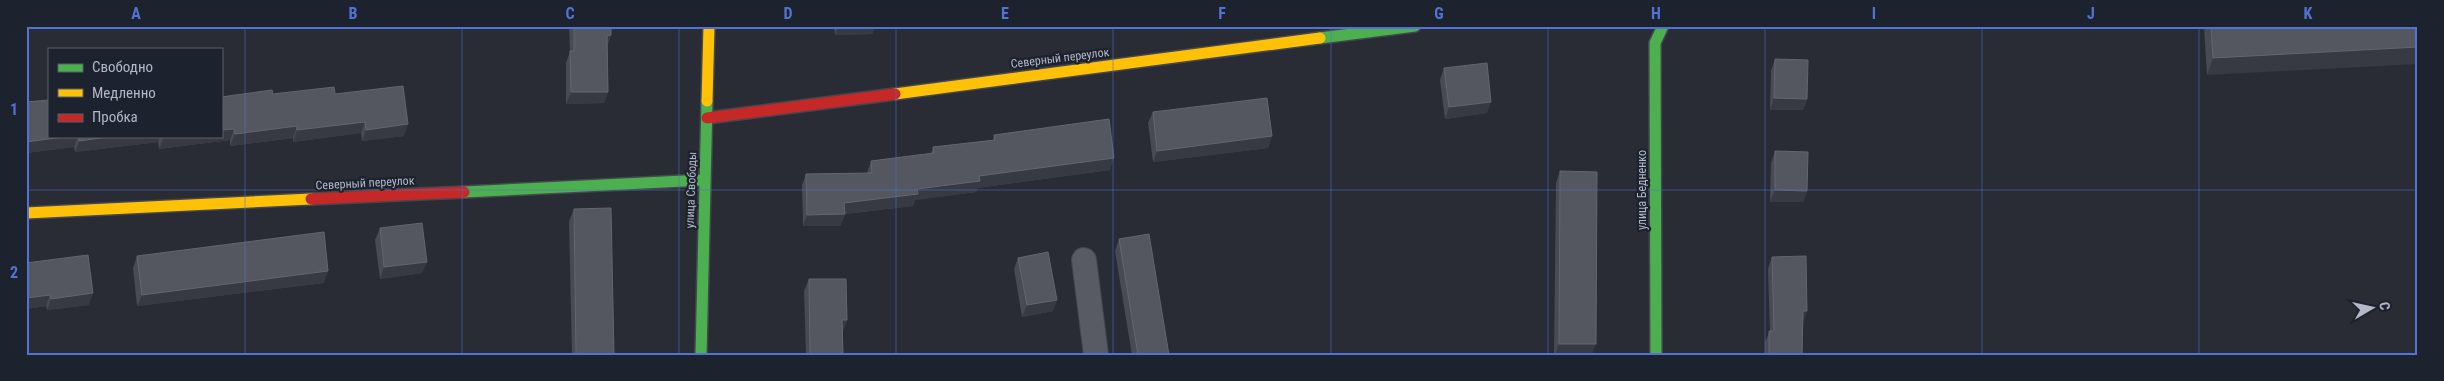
<svg xmlns="http://www.w3.org/2000/svg" width="2444" height="381" font-family="'Roboto Condensed',sans-serif">
<rect width="100%" height="100%" fill="#292c35"/>
<g fill="none" stroke-linecap="round" stroke-linejoin="round">
<!-- street casing -->
<g stroke="#45474e" stroke-width="26">
<path id="street" d="M1084,260L1096,355"/>
</g>
<!-- fast casing -->
<g stroke="#45474e" stroke-width="14">
<path id="fast" d="M1320,38L1415,26
M464,192L704,180
M701,355L707,101
M1656,355L1655,43L1663,26"/>
</g>
<!-- slow casing -->
<g stroke="#45474e" stroke-width="14">
<path id="slow" d="M895,94L1320,38
M707,101L709,26
M26,213L311,199"/>
</g>
<!-- jam casing -->
<g stroke="#45474e" stroke-width="14">
<path id="jam" d="M707,118L895,94
M311,199L464,192"/>
</g>
<!-- street -->
<use href="#street" stroke="#585b63" stroke-width="24"/>
<!-- fast -->
<use href="#fast" stroke="#4caf50" stroke-width="11"/>
<!-- slow -->
<use href="#slow" stroke="#ffc107" stroke-width="11"/>
<!-- jam -->
<use href="#jam" stroke="#c62828" stroke-width="11"/>
</g>
<!-- wall -->
<path fill="#484b53" d="M569,26H611V35L607,46L608,92L604,103L566,104V63L570,52Z
M834,26H875L872,34L835,35Z
M2204,26H2418L2207,75Z
M1775,59L1807,99L1803,110H1770L1771,71Z
M1444,68L1487,113L1445,119L1440,80Z
M273,94H335L404,136L362,141L361,133L293,142V138L230,146V140L159,149L158,142L75,152L74,147L26,153V102L49,136H221Z
M1153,112L1272,136L1268,148L1153,162L1148,123Z
M994,135L1110,170L977,188L976,192L915,200L913,206L845,214L840,226H803L802,185L806,174L867,173L871,161L931,153L933,147L993,140Z
M1775,151L1807,191L1803,202H1770L1771,163Z
M1560,171L1592,355H1554L1556,183Z
M574,209L614,355H572L569,221Z
M380,228L427,262L422,273L380,279L375,240Z
M1119,239L1169,355H1132L1115,251Z
M137,256L324,283L137,306L133,268Z
M1772,257L1807,311L1802,323V355H1765V342L1770,331L1768,269Z
M1018,258L1057,300L1053,311L1022,317L1014,269Z
M26,263L89,305L47,310L46,306L26,309Z
M809,279L847,320L843,331V355H806L804,291Z"/>
<!-- shaded-wall -->
<path fill="#373a42" d="M838,26H875L872,34L835,35Z
M611,35L607,47V36Z
M2418,47V64L2207,75L2213,58Z
M571,92H608L604,103L566,104Z
M1774,98L1807,99L1803,110H1770Z
M1491,102L1487,113L1445,119L1449,107Z
M365,122L361,133L293,142L297,130Z
M408,124L404,136L362,141L366,130Z
M297,126L293,138L230,146L235,134Z
M234,129L230,140L159,149L164,137L173,136H221V130Z
M71,136H78L74,147L26,153V142Z
M115,136H160L158,142L75,152L79,141Z
M1272,136L1268,148L1153,162L1157,151Z
M1114,158L1110,170L977,188L976,192L915,200L913,206L844,214L840,226H803L807,215L844,203L979,176Z
M1775,190L1807,191L1803,202H1770Z
M427,262L422,273L380,279L384,267Z
M328,271L324,283L137,306L142,295Z
M93,293L89,305L47,310L51,299Z
M50,295L46,306L26,309V298Z
M1057,300L1053,311L1022,317L1027,305Z
M1803,311H1807L1803,323H1798Z
M842,320H847L843,331Z
M1559,344H1596L1592,355H1555Z"/>
<!-- building -->
<path fill="#54575f" stroke="#62666f" d="M574,26H611V35L607,36L608,92H571L570,51H574Z
M2211,26H2418V47L2213,58Z
M1775,59L1808,60L1807,99L1774,98Z
M1487,63L1491,102L1449,107L1444,68Z
M403,86L408,124L366,130L365,122L297,130V126L235,134L234,129L221,130V97L272,90L273,94L334,87L335,94Z
M1267,98L1272,136L1157,151L1153,112Z
M49,100V136H71L26,142V102Z
M1109,119L1114,158L979,176L980,181L917,189L918,194L844,203L845,214L807,215L806,174L872,173L871,161L934,153L933,147L995,140L994,135Z
M79,136H115L79,141Z
M1775,151L1808,152L1807,191L1775,190Z
M1560,171L1597,172L1596,344H1559Z
M611,208L614,355H576L574,209Z
M422,223L427,262L384,267L380,228Z
M324,232L328,271L142,295L137,256Z
M1149,234L1169,355H1138L1119,239Z
M1048,252L1057,300L1027,305L1018,258Z
M88,255L93,293L51,299L50,295L26,298V263Z
M1806,256L1807,311H1803L1802,355H1769V331H1774L1772,257Z
M809,279H846L847,320H842L843,355H810Z"/>
<!-- grid -->
<path fill="none" stroke="#5273d2" stroke-width="1" stroke-opacity="0.55" d="M245,26V355M462,26V355M679,26V355M896,26V355M1113,26V355M1331,26V355M1548,26V355M1765,26V355M1982,26V355M2199,26V355M26,190H2418"/>
<g text-anchor="middle" stroke-width="4.5" stroke-linejoin="round" paint-order="stroke">
<!-- street labels -->
<g font-size="12" fill="#b3b7c6" stroke="#1d222f">
<text transform="translate(1060 58) rotate(-7)" y="4">Северный переулок</text>
<text transform="translate(365 183) rotate(-3)" y="4">Северный переулок</text>
<text transform="translate(691 190) rotate(-88)" y="4">улица Свободы</text>
<text transform="translate(1642 190) rotate(-90)" y="4">улица Бедненко</text>
</g>
</g>
<!-- border -->
<rect width="2444" height="381" fill="none" stroke="#1d222f" stroke-width="55"/>
<!-- legend -->
<rect x="48" y="48" width="175" height="90" fill="#1d222f" stroke="#595e6b"/>
<rect x="58" y="64" width="25" height="8" fill="#4caf50" stroke="#595e6b"/>
<text x="92" y="72" font-size="15" fill="#b3b7c6">Свободно</text>
<rect x="58" y="89" width="25" height="8" fill="#ffc107" stroke="#595e6b"/>
<text x="92" y="98" font-size="15" fill="#b3b7c6">Медленно</text>
<rect x="58" y="114" width="25" height="8" fill="#c62828" stroke="#595e6b"/>
<text x="92" y="122" font-size="15" fill="#b3b7c6">Пробка</text>
<!-- north arrow -->
<g transform="translate(2372 308) rotate(81)" stroke="#1d222f" stroke-width="4" paint-order="stroke">
<path d="M0-4L9 19L0 12L-9 19Z" fill="#b3b7c6"/>
<text y="-8" font-size="14" font-weight="bold" text-anchor="middle" fill="#b3b7c6">С</text>
</g>
<rect x="28" y="28" width="2388" height="326" fill="none" stroke="#5273d2" stroke-width="2"/>
<g font-size="16" text-anchor="middle" font-weight="bold" fill="#5273d2">
<text x="136" y="19">A</text>
<text x="353" y="19">B</text>
<text x="570" y="19">C</text>
<text x="788" y="19">D</text>
<text x="1005" y="19">E</text>
<text x="1222" y="19">F</text>
<text x="1439" y="19">G</text>
<text x="1656" y="19">H</text>
<text x="1874" y="19">I</text>
<text x="2091" y="19">J</text>
<text x="2308" y="19">K</text>
<text x="14" y="115">1</text>
<text x="14" y="278">2</text>
</g>
</svg>
